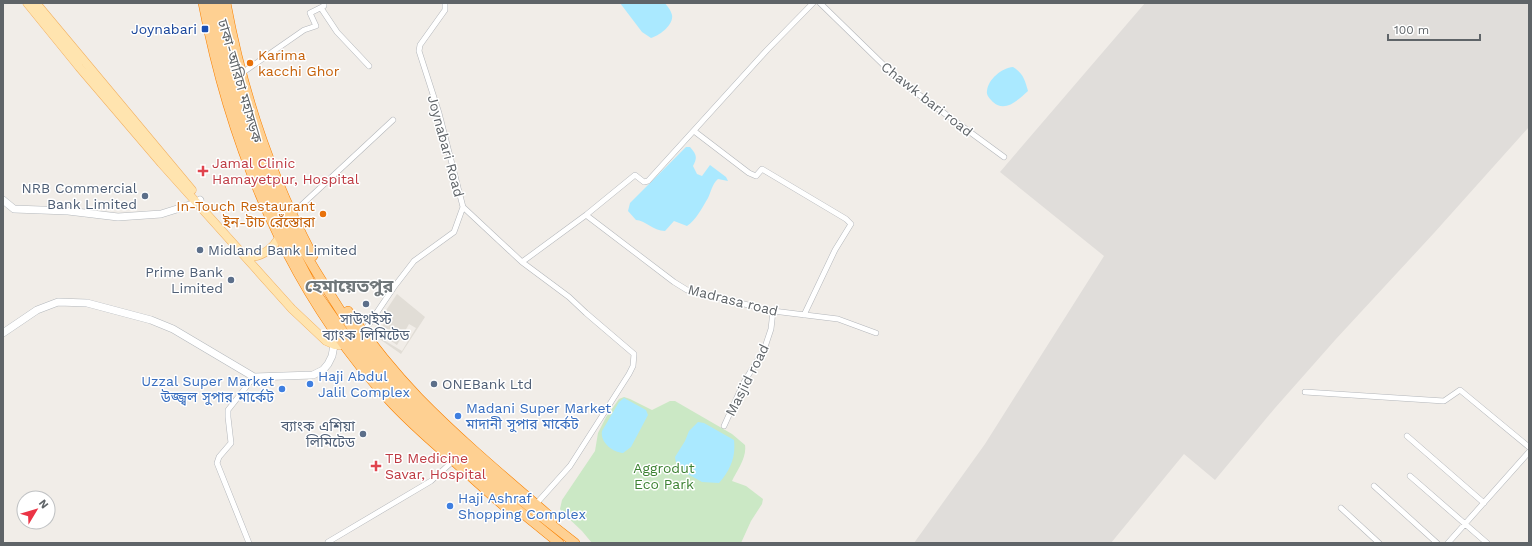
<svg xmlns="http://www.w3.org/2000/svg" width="1532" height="546" font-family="'Work Sans','Noto Sans Bengali',sans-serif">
<rect width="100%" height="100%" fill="#f1ede8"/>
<!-- industrial -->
<path fill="#e0ddda" d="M1145,3H1529V127L1434,233L1336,339L1275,408L1215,480L1184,454L1111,543H914L985,444L1104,256L1000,172Z"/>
<!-- education -->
<path fill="#e1ddd6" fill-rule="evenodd" d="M397,294L425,317L401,354L371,333ZM382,318L386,321L378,332L397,345L409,324L416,328L402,351L372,333Z"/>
<!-- green -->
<path fill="#cbe8c5" d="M624,397L630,399L652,410L670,401H675L732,434L745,445C747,458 737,470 732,481L746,486L763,499L762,504L751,521L741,543H592L582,531L562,512L560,509L562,500L595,451L598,433L606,417L619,399Z"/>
<!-- water -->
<path fill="#aae9ff" d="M620,3H665C667,6 671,10 672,15C674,25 659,36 651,38L642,32Z
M1013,67C1023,73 1025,80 1028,91C1018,100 1005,113 993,102C990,99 986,95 987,91C988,79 1002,68 1013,67Z
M686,147H690C696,154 698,157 693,166L697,174L702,176L710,165L726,177L728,181L718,179C712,184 711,192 708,198C702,208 696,220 687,226L674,221L665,231C653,231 645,220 636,220L628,211L630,203Z
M624,398L646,410L648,415L631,447L623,453C612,452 600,442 602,431L619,402Z
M698,422L704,423L734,440C736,458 730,470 719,483L702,482L677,468L675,457L685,441L689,431Z"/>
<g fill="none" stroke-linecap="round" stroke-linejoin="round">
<!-- street casing -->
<g stroke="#b3b6ba" stroke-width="6">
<path id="street" d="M820,3L899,80L1004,157
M321,8L337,32L369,66
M242,73L304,30L316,26L310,13L324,6V3
M694,131L749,173L756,176L762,169L846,219L851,224L835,250L804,315
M463,207L522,262L569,297L586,313L634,354L633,366L629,374L570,466L536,504
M292,214L393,120
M586,215L674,282L687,290L773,311L838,319L876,333
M522,262L586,215L635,175L644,182L648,181L767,50L813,3
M363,333L394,287L414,261L454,232L463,207L439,113L419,51L420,45L445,10V3
M1305,392L1444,401L1460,390L1529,447
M724,426L744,382L764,350L771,329L773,311
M1407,436L1484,503
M1410,476L1487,543
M1374,486L1437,543
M1341,508L1379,543
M328,542L431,481L453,461
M249,543L217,463L219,457L231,443L228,417V410L254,377
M1448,543L1529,452"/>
</g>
<!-- secondary casing -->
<g stroke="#b4b8bc" stroke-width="8">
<path id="secondary" d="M3,200L14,209L68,211L118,217L161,214L196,203L200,200
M3,333L37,310L58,302L87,303L151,320L173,329L254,377L313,375L323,370L328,364L332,356L335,340"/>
</g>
<!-- primary casing -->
<g stroke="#f3b05f" stroke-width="9">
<path id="primary" d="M27,3L79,67L161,163L292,309L326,341L335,345H345
M36,3L192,190
M251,257C264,256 272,249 279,238"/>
</g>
<!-- highway casing -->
<g stroke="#f98000" stroke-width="10">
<path id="highway" d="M203,3C231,148 288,290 389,400C407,420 427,437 447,455C470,476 493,497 517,517
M211,3L217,38L226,71L259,175L286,236L315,291L349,340L395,396L434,436L516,508L559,543
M219,3C224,37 234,70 244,103C251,128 259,153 268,176C282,215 303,251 325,286C342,314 361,343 382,368C437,433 508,491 575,543
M226,3C242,90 271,177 313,256
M348,311C370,342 393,371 419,398C461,441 508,480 553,519"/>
</g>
<!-- street -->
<use href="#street" stroke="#fff" stroke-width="5"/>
<!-- secondary -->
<use href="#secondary" stroke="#fff" stroke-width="7"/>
<!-- primary -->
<use href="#primary" stroke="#ffe4af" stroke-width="8"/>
<!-- highway -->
<use href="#highway" stroke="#fed092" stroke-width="9"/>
</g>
<!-- markers -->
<rect fill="#1a4fb4" stroke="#fff" stroke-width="1.5" x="201" y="25" width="8" height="8" rx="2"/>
<g fill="#e8710a" stroke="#fff" stroke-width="1.5">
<circle cx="250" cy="63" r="4"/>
<circle cx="323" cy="214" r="4"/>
</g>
<g fill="#e0444e" stroke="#fff" stroke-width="1.5">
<path d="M201 165h4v4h4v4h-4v4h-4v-4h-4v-4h4z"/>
<path d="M374 460h4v4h4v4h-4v4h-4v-4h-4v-4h4z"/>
</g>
<g fill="#5c6f8a" stroke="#fff" stroke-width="1.5">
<circle cx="145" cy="196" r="4"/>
<circle cx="200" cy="250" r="4"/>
<circle cx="231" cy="280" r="4"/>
<circle cx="366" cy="304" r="4"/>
<circle cx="434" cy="384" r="4"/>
<circle cx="363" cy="434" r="4"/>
</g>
<g fill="#3f7fe0" stroke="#fff" stroke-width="1.5">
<circle cx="310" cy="384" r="4"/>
<circle cx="282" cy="389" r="4"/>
<circle cx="458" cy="416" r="4"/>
<circle cx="450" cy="506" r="4"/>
</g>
<g text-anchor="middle" stroke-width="3" stroke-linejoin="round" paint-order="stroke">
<!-- transit labels -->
<g font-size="14" fill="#164399" stroke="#fff" text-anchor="end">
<text x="197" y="34">Joynabari</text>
</g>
<!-- food labels -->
<g font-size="14" fill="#c56008" stroke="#fff" text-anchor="start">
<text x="258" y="60">Karima<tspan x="258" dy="16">kacchi Ghor</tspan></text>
<text x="315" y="211" text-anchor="end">In-Touch Restaurant<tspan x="315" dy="16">ইন-টাচ রেঁস্তোরা</tspan></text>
</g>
<!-- street labels -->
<g font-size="14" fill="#5f6468" stroke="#fff">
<text transform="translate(240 81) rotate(74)" y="5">ঢাকা-আরিচা মহাসড়ক</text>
<text transform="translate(927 99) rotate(38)" y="5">Chawk bari road</text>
<text transform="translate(446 146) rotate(75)" y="5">Joynabari Road</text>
<text transform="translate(733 300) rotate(14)" y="5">Madrasa road</text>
<text transform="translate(747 380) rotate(-63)" y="5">Masjid road</text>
</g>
<!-- health labels -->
<g font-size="14" fill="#be3a42" stroke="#fff" text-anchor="start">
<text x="212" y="168">Jamal Clinic<tspan x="212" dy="16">Hamayetpur, Hospital</tspan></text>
<text x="385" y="463">TB Medicine<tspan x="385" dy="16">Savar, Hospital</tspan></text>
</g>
<!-- service labels -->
<g font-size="14" fill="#4e5e75" stroke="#fff" text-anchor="end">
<text x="137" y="193">NRB Commercial<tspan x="137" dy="16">Bank Limited</tspan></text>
<text x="208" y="255" text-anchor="start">Midland Bank Limited</text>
<text x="223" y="277">Prime Bank<tspan x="223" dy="16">Limited</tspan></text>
<text x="366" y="324" text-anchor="middle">সাউথইস্ট<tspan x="366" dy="16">ব্যাংক লিমিটেড</tspan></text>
<text x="442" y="389" text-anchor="start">ONEBank Ltd</text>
<text x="355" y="431">ব্যাংক এশিয়া<tspan x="355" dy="16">লিমিটেড</tspan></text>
</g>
<!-- shop labels -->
<g font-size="14" fill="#366cbe" stroke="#fff" text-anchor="start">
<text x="318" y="381">Haji Abdul<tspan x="318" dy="16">Jalil Complex</tspan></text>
<text x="274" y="386" text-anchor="end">Uzzal Super Market<tspan x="274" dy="16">উজ্জ্বল সুপার মার্কেট</tspan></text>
<text x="466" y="413">Madani Super Market<tspan x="466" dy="16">মাদানী সুপার মার্কেট</tspan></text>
<text x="458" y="503">Haji Ashraf<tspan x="458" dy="16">Shopping Complex</tspan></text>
</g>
<!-- park labels -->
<g font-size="14" fill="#3d8233" stroke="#fff">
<text x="664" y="473">Aggrodut<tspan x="664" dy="16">Eco Park</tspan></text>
</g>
<!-- district labels -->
<g font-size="18" font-weight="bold" fill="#70777a" stroke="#fff">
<text x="349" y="292">হেমায়েতপুর</text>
</g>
</g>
<!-- border -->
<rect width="1532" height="546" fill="none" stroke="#5f6468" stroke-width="8"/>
<!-- north arrow -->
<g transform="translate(36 510) rotate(52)"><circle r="19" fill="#ffffff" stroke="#bfc1c3"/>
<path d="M0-3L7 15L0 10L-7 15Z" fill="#eb3445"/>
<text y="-6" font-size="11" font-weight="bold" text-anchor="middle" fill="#5f6468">N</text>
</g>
<!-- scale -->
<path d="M1388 34v6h92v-6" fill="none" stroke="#5f6468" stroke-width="2"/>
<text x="1394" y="34" font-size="12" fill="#5f6468" stroke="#ffffff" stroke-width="3" paint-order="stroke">100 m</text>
</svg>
